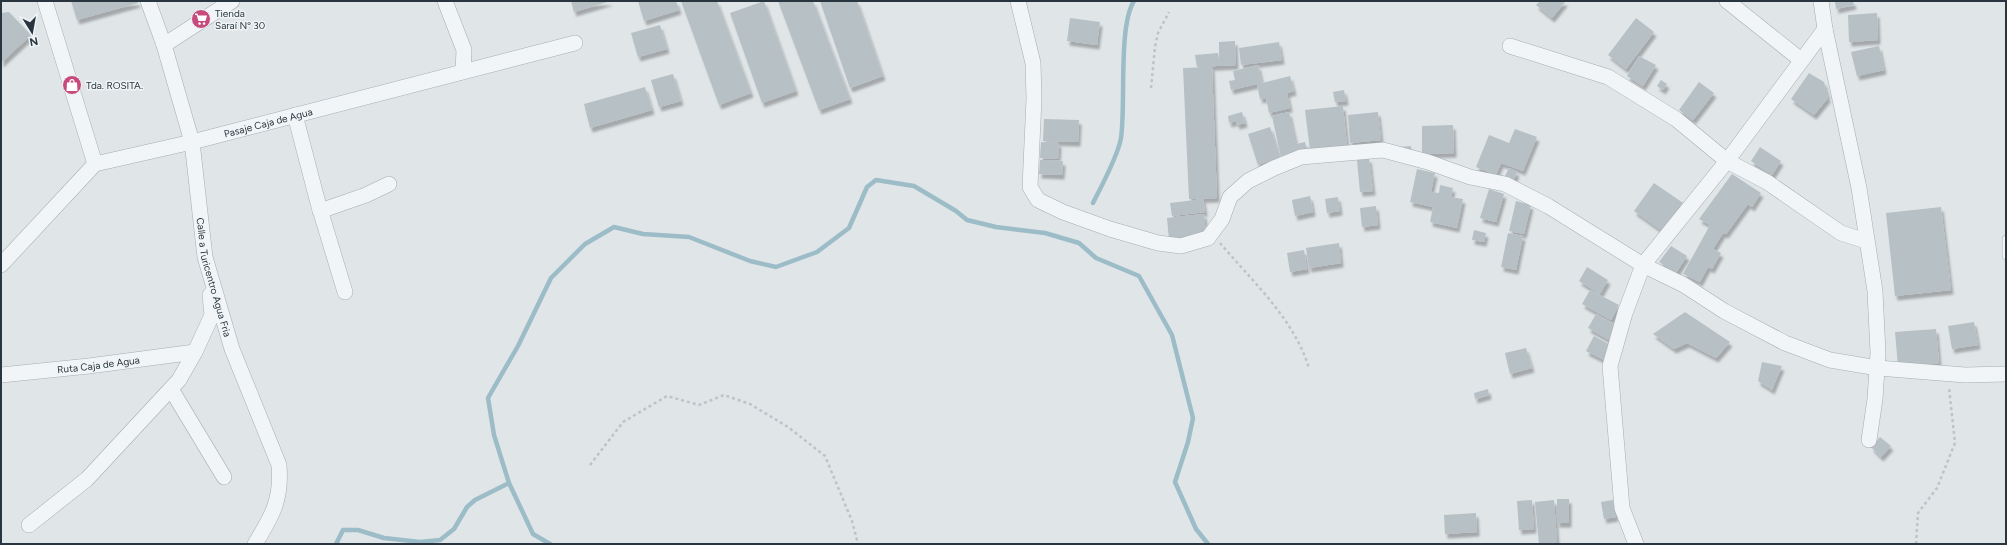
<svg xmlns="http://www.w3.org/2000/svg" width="2007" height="545" font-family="Figtree,sans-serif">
<defs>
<filter id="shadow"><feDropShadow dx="2.5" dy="4.5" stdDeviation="1" flood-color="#0004"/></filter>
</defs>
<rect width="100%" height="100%" fill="#e0e5e8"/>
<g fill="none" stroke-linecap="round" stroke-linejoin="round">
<!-- stream -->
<path stroke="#9cbcc7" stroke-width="4.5" d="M1093,203C1102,185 1118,156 1121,138C1126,104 1118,26 1134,1
M336,544L343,530H358L384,538L420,542L440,540L454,529L467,507L475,500L509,483
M550,544L533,534L509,483L494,435L488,398L518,346L551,278L585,244L614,227L643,234L689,237L750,261L776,267L817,252L849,228L867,187L876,180L914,186L956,211L967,220L996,227L1045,233L1079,243L1096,258L1139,276L1172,335L1193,418L1188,442L1175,482L1196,529L1208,544"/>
</g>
<!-- building -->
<path fill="#b7c0c5" filter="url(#shadow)" d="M71,1H137L138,3L77,20Z
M571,1H611L574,12Z
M638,1H676L679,10L644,21Z
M681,1H717L751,93L719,105Z
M764,1L796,91L762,103L730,13Z
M778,1H813L850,99L819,110Z
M820,1H857L883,76L850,88Z
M1540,1H1564L1565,2L1552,18L1536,5Z
M1835,1H1853L1854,5L1836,9Z
M9,12L31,35L1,63V13Z
M1877,13L1878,40L1849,42L1848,15Z
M1070,18L1100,22L1097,45L1067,41Z
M1636,18L1654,32L1626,69L1608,55Z
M660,25L667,49L638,57L631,33Z
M1235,41L1236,65L1197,67L1195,55L1218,53L1219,61V42Z
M1279,42L1282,60L1241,65L1239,48Z
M1879,46L1884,70L1857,76L1851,52Z
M1639,56L1656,65L1643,86L1627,76Z
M1258,65L1262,83L1290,76L1294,91L1287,93L1290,108L1269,113L1266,98L1260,99L1257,84L1231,90L1229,81L1235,80L1233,71Z
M1212,67L1217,198L1189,199L1183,68Z
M1809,73L1824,82L1828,98L1814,115L1791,99Z
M673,74L681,101L659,107L651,80Z
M1661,80L1667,84L1663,90L1657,86Z
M1699,82L1714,93L1693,120L1679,110Z
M645,87L652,110L590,128L584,104Z
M1344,90L1346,101L1335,102L1333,92Z
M1343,106L1347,146L1310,150L1305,110Z
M1242,112L1245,123L1237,125L1236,121L1229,123L1228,116Z
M1289,112L1296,144L1305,142L1307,151L1281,157L1272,116Z
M1378,112L1381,140L1350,143L1348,115Z
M1044,119L1079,120L1078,142L1043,141Z
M1453,125L1454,153L1422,154V126Z
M1270,127L1280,157L1258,165L1248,134Z
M1515,129L1537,137L1523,171L1501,163L1496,175L1476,167L1489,135L1509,143Z
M1041,142L1059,143L1058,159L1040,158Z
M1411,146L1412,153L1398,147Z
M1760,147L1781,161L1772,175L1751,161Z
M1369,158L1373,191L1360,192L1357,160Z
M1040,160L1063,161L1062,175L1039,174Z
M1509,168L1517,172L1513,182L1504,178Z
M1417,169L1435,173L1431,192L1439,193L1440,185L1453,188L1451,197L1463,199L1457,228L1430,222L1433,207L1410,202Z
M1732,174L1761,193L1752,207L1748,204L1726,234L1723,233L1713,249L1721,253L1712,269L1708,267L1700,282L1683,274L1710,225L1699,219Z
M1654,183L1686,205L1665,233L1634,211Z
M1489,189L1504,194L1496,222L1480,218Z
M1310,196L1313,212L1295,216L1292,200Z
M1338,197L1340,211L1327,213L1325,199Z
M1203,199L1205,212L1172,216L1170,203Z
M1516,201L1531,205L1524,234L1509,231Z
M1376,206L1378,225L1362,227L1360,208Z
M1941,207L1951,290L1895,296L1886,213Z
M1204,214L1206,235L1169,240L1167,218Z
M1474,230L1486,233L1484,242L1472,240Z
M1508,233L1523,236L1516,270L1501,267Z
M1339,243L1341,263L1309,268L1306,248Z
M1671,246L1687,256L1676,273L1659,262Z
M1304,250L1307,269L1290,272L1287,253Z
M1587,267L1608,280L1600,294L1579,281Z
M1590,290L1619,305L1611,320L1582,304Z
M1685,312L1730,342L1716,358L1687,343L1674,349L1653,334Z
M1596,314L1619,327L1611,341L1588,328Z
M1974,322L1978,345L1952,349L1948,326Z
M1936,329L1939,363L1898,366L1895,332Z
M1594,336L1614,347L1606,361L1586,351Z
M1526,348L1532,368L1510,374L1505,353Z
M1762,362L1782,366L1772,390L1758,381Z
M1488,389L1489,395L1475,399L1474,393Z
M1880,437L1891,446L1881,457L1871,447Z
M1557,499H1569V523H1557Z
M1532,500L1534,529L1519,530L1517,501Z
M1554,500L1557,542L1539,544L1535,502Z
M1613,500L1616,517L1604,519L1601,502Z
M1476,513L1477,532L1445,534L1444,515Z"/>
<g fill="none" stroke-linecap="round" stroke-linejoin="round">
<!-- lane casing -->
<g stroke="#a5adb2" stroke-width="8">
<path id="lane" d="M2006,239V256"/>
</g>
<!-- street casing -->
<g stroke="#a5adb2" stroke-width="16">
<g id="street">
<path d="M45,1L95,164"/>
<path id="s1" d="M148,1L164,45L192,142L205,257L232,349L279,465C282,500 272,516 255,544"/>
<path d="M445,1L464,50L463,71"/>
<path d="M1018,1L1033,63L1034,99L1030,187L1038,200L1063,212L1110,229L1158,243L1181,246L1208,238L1222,219L1230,197L1248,181L1274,168L1301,157L1383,150L1428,162L1470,177L1505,184L1548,206L1643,265L1684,285L1724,311L1785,343L1830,360L1878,368L1965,375L2006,374"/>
<path d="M1727,1L1801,60"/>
<path d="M1825,29L1859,188L1875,291L1878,353L1875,399L1869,440"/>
<path d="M164,45L232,1"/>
<path d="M1510,46L1608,77L1676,119L1727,161L1767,182L1841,233L1866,241"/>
<path d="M295,115L318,203L345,292"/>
<path d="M320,211L366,195L389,184"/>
<path id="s2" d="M1,265L95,164L192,142L575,43"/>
<path id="s3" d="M1,375L89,366L195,352"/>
<path d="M171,389L224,477"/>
<path d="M29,525L87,479L179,380L195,352L212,315L210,295"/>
<path d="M1636,544L1622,508L1610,366L1625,313L1643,265L1727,161L1825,29L1821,1"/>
</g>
</g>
<!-- path -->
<path stroke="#bec3c7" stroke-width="2.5" stroke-dasharray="3 3" stroke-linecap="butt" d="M1151,88L1155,47L1158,33L1169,12
M1220,243C1253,282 1294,319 1309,368
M590,465L623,422L667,396L699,405L724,395L750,404L788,427L825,456L852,521L858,544
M1916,544L1918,513L1937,488L1955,443L1949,388"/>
<!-- lane -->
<use href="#lane" stroke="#f2f5f7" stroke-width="7"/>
<!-- street -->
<use href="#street" stroke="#f2f5f7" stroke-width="15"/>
</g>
<!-- icons -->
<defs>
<g id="supermarket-disc" transform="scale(1)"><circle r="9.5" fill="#c84a7d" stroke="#eff4f6"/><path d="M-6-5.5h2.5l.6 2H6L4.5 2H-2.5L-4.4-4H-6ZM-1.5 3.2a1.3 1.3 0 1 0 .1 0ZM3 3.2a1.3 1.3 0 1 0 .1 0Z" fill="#fff"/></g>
<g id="shop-disc" transform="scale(1)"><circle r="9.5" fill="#c84a7d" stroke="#eff4f6"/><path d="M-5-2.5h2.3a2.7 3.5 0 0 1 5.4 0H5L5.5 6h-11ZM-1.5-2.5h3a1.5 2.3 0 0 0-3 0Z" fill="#fff"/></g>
</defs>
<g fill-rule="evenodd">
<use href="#supermarket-disc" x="201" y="19"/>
<use href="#shop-disc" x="72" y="85"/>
</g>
<g text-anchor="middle" stroke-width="3" stroke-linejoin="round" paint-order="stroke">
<!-- poi labels -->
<g font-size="10" fill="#29363f" stroke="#eff4f6" text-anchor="start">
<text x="215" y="17">Tienda<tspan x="215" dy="12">Saraí Nº 30</tspan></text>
<text x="86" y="89">Tda. ROSITA.</text>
</g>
<!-- street labels -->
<g font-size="10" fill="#29363f" stroke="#eff4f6">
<text dy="4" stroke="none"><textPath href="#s2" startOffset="316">Pasaje Caja de Agua</textPath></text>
<text dy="4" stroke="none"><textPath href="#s1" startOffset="285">Calle a Turicentro Agua Fria</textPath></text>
<text dy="4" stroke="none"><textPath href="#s3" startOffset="98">Ruta Caja de Agua</textPath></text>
</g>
</g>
<!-- border -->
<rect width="2007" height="545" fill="none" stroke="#29363f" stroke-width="4"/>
<!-- north arrow -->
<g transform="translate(32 32) rotate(169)" stroke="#eff4f6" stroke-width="3" paint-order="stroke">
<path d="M0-3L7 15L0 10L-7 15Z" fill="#29363f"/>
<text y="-6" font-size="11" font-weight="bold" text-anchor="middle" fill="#29363f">N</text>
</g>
</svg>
